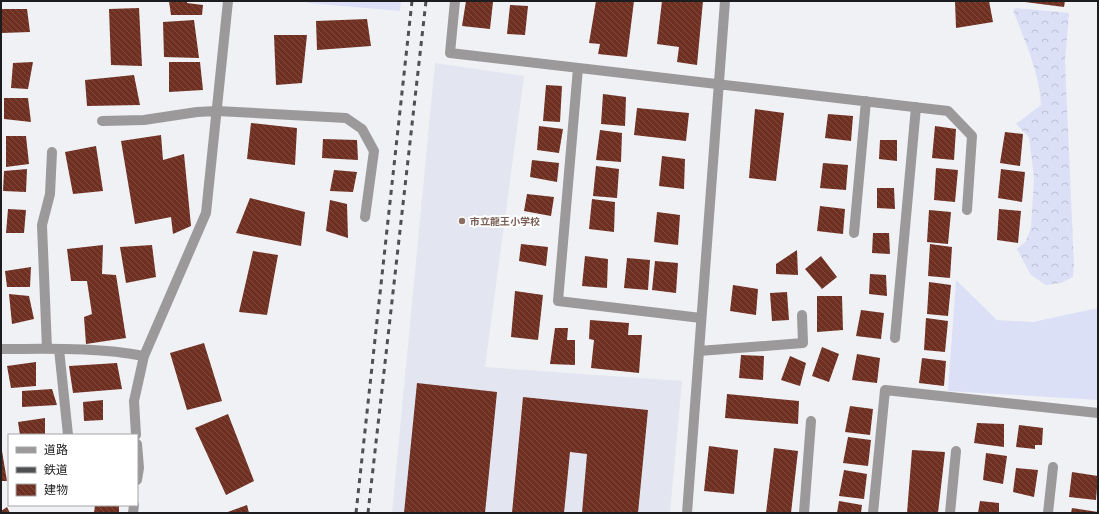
<svg xmlns="http://www.w3.org/2000/svg" width="1099" height="514" font-family="'Source Sans 3','Noto Sans JP',sans-serif">
<defs>
<pattern id="forest-crowns" width="20" height="18" patternUnits="userSpaceOnUse"><rect width="20" height="18" fill="#dce0f7"/><path d="M2 6a3 3 0 1 1 6 0M12 15a3 3 0 1 1 6 0" fill="none" stroke="#bcc0d3"/></pattern>
<pattern id="building-back-hatch" width="6" height="6" patternUnits="userSpaceOnUse"><rect width="6" height="6" fill="#6f2f21"/><path d="M-1 5l2 2M0 0l6 6M5-1l2 2" fill="none" stroke="#7e4b40"/></pattern>
</defs>
<rect width="100%" height="100%" fill="#f0f1f5"/>
<!-- built -->
<path fill="#e3e5f0" d="M435,63L524,76L485,367L682,381L670,513H392Z"/>
<!-- grass -->
<path fill="#dce0f7" d="M307,1H401L400,11L307,3Z
M956,280L997,320L1033,322L1098,308V400L948,391Z"/>
<!-- forest -->
<path fill="url(#forest-crowns)" d="M1016,8L1069,13L1065,62L1074,266L1073,277L1061,283L1046,285L1031,275L1017,249L1026,241L1031,227L1034,178L1029,137L1016,124L1041,105C1040,73 1024,40 1013,10Z"/>
<!-- building -->
<path fill="url(#building-back-hatch)" d="M169,1H187V3L203,5L202,15H171Z
M466,1L493,2L490,29L462,26Z
M596,1H634L627,57L598,54L600,44L589,43Z
M662,1H703L697,65L677,62L679,47L657,44Z
M955,1H989L993,22L956,28Z
M1017,1H1065L1064,7Z
M510,5L528,6L525,35L507,34Z
M139,8L142,66L111,65L109,9Z
M1,9H27L30,32L2,33Z
M367,19L371,46L317,50L316,21Z
M194,20L199,58L164,57L163,22Z
M274,35H307L302,83L276,85Z
M33,62L28,89L11,88L13,63Z
M169,62H200L203,90L169,92Z
M134,75L140,105L87,106L85,80Z
M546,85L562,86L560,122L543,121Z
M603,94L626,97L625,126L601,124Z
M4,98H28L31,122L4,119Z
M637,108L689,113L686,141L634,135Z
M755,109L784,113L776,181L749,178Z
M828,114L853,116L851,141L825,138Z
M251,123L297,128L295,165L247,159Z
M539,126L563,129L559,153L537,150Z
M935,126L956,129L954,160L932,158Z
M600,130L622,133L621,162L596,160Z
M1005,132L1023,134L1020,166L1000,163Z
M161,135L163,160L184,154L191,226L173,234L171,217L135,224L121,141Z
M6,136H26L29,164L6,167Z
M323,139L357,140L358,160L322,158Z
M880,140H897V161L879,159Z
M96,146L103,191L73,194L65,152Z
M662,156L685,159L684,189L659,186Z
M532,160L559,163L557,182L530,177Z
M823,163L848,165L846,190L820,188Z
M596,166L619,169L617,198L593,196Z
M936,168L958,170L955,202L934,200Z
M27,169L26,192L3,191L4,171Z
M1001,169L1025,172L1022,202L998,198Z
M334,170L357,172L353,192L330,191Z
M877,188H894L895,209L877,208Z
M527,194L554,197L551,216L524,211Z
M250,198L305,212L301,246L236,233Z
M592,199L615,202L614,232L589,229Z
M330,200L347,204L348,238L326,231Z
M820,206L845,209L843,234L817,231Z
M8,209L26,210L24,233H6Z
M999,209L1021,211L1018,243L997,240Z
M929,210L951,212L948,244L927,242Z
M657,212L680,215L678,245L654,242Z
M873,233H889L890,254L872,253Z
M521,244L548,247L546,266L519,261Z
M930,244L952,247L950,278L928,276Z
M103,245L102,274L116,275L126,338L86,344L84,317L92,314L87,281H71L67,249Z
M152,245L156,277L126,283L120,247Z
M797,250L798,275L776,274V264Z
M253,251L278,255L267,315L239,312Z
M585,256L608,259L607,288L582,286Z
M821,256L837,277L822,289L805,269Z
M627,258L650,260L648,290L624,288Z
M655,261L678,263L676,293L652,290Z
M31,267L30,287H7L5,271Z
M870,274L886,275L887,296L869,294Z
M929,282L951,285L948,316L927,314Z
M733,285L758,289L756,315L730,311Z
M515,291L543,295L538,340L511,337Z
M787,292L789,320L772,321L770,293Z
M9,294L29,296L34,319L12,324Z
M817,296H842L843,330L817,332Z
M861,310L884,313L881,339L856,336Z
M926,318L948,321L945,352L924,350Z
M590,320L629,323L628,335H642L639,373L591,368L594,340L589,339Z
M555,328H568L567,340H575V365L550,364Z
M204,343L222,401L187,410L170,353Z
M822,347L839,354L829,382L812,376Z
M857,354L880,358L877,383L852,380Z
M741,355L764,356L763,380L739,378Z
M790,356L806,363L800,386L781,380Z
M922,358L946,361L944,386L919,383Z
M36,362V386L11,388L7,366Z
M117,363L122,389L73,393L69,366Z
M417,383L497,392L485,513H404Z
M52,389L57,405L22,407V391Z
M727,394L799,401L798,424L725,418Z
M523,397L648,410L638,513H582L587,454L570,452L564,513H512Z
M103,400V420L84,421L83,402Z
M850,406L873,409L870,435L845,432Z
M228,414L254,481L226,495L195,428Z
M45,418V435H20L18,422Z
M977,423L1004,424V447L974,443Z
M1019,425L1043,428L1042,445H1035V449L1016,447Z
M848,437L871,440L868,466L843,463Z
M1,445L7,481H1Z
M709,446L738,450L734,494L704,491Z
M774,448L798,451L791,513H766Z
M912,450L945,452L938,513H907Z
M986,453L1007,456L1003,484L983,480Z
M1016,468L1038,470L1034,497L1013,492Z
M844,470L867,474L864,499L839,496Z
M1072,472L1098,476L1096,500L1069,497Z
M839,501L862,505L861,513H837Z
M980,501L999,503V513H978Z
M95,505H119V513H94Z
M247,505L249,513H225Z
M7,507L10,513H1V511Z
M1072,508L1098,512V513H1071Z"/>
<g fill="none" stroke-linecap="round" stroke-linejoin="round">
<!-- minor -->
<path stroke="#9b9999" stroke-width="10" d="M455,1L450,53L948,111L972,136L967,210
M578,68L558,301L701,318
M102,121L144,120L197,112L217,111L346,118L362,129L374,151L365,217
M854,233L866,101
M895,338L916,107
M1,349C49,349 97,347 144,356
M47,349L42,225L50,194L52,152
M59,349L68,435
M699,351L803,343L802,315
M136,435L134,401L144,356L206,213L228,1
M137,444L139,468L137,480
M133,513L134,505
M687,513L725,1
M804,513L811,421
M873,513L885,390L1098,413
M950,513L956,451
M1048,513L1053,467"/>
<!-- rail -->
<path stroke="#4f5052" stroke-width="3" stroke-dasharray="5 5" stroke-linecap="butt" d="M356,513L412,1
M368,513L426,1"/>
</g>
<!-- markers -->
<circle fill="#8d6e63" stroke="#fff" stroke-width="1.5" cx="462" cy="221" r="4"/>
<g text-anchor="middle" stroke-width="4" stroke-linejoin="round" paint-order="stroke">
<!-- education labels -->
<g font-size="10" font-weight="bold" fill="#785e54" stroke="#fff" text-anchor="start">
<text x="470" y="225">市立龍王小学校</text>
</g>
</g>
<!-- border -->
<rect width="1099" height="514" fill="none" stroke="#1d1d1f" stroke-width="4"/>
<!-- legend -->
<rect x="8" y="434" width="130" height="72" fill="#ffffff" stroke="#a5a5a5"/>
<rect x="16" y="447" width="20" height="6" fill="#9b9999" stroke="#a5a5a5"/>
<text x="44" y="454" font-size="12" fill="#1d1d1f">道路</text>
<rect x="16" y="467" width="20" height="6" fill="#4f5052" stroke="#a5a5a5"/>
<text x="44" y="474" font-size="12" fill="#1d1d1f">鉄道</text>
<rect x="16" y="484" width="20" height="12" fill="url(#building-back-hatch)" stroke="#a5a5a5"/>
<text x="44" y="494" font-size="12" fill="#1d1d1f">建物</text>
</svg>
